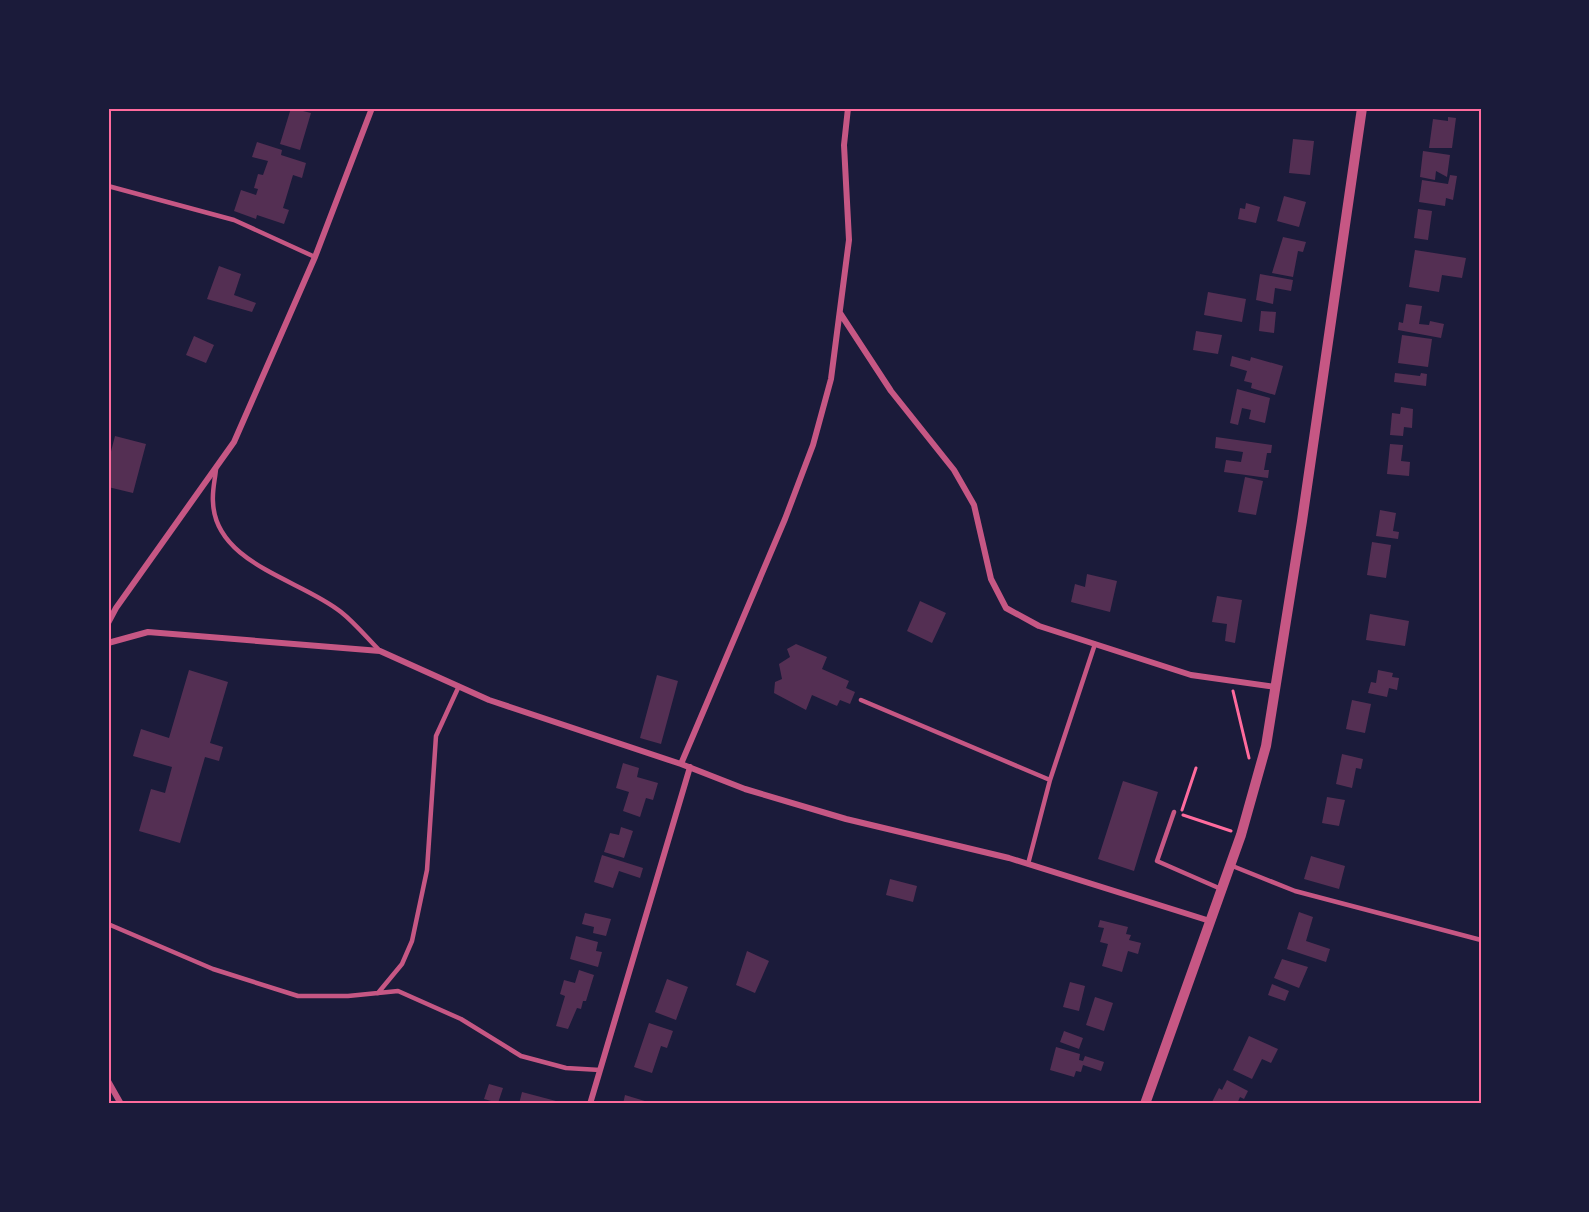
<svg xmlns="http://www.w3.org/2000/svg" width="1589" height="1212" font-family="'Sofia Sans Condensed',sans-serif">
<rect width="100%" height="100%" fill="#1b1b3a"/>
<!-- building -->
<path fill="#542f53" d="M291,108L311,113L300,150L280,144Z
M1448,117L1456,118L1452,148H1429L1433,119L1448,121Z
M1293,139L1314,141L1310,175L1289,173Z
M257,142L282,150L281,155L306,163L302,178L293,175L283,208L289,210L284,224L257,215L256,219L234,211L241,190L256,195L258,189L254,188L258,174L263,175L268,161L252,157Z
M1423,151L1450,155L1447,177L1436,171L1435,180L1420,177Z
M1450,175L1457,176L1453,200L1446,198L1445,206L1419,202L1422,180L1448,184Z
M1284,196L1306,202L1299,227L1277,221Z
M1246,203L1260,207L1256,223L1238,219L1240,208L1245,209Z
M1418,209L1432,211L1428,240L1414,238Z
M1283,237L1306,242L1303,252L1298,251L1293,277L1272,273Z
M1415,250L1466,258L1462,278L1442,275L1439,292L1409,287Z
M219,266L241,274L234,295L256,303L252,312L207,299Z
M1260,274L1293,280L1291,291L1275,288L1273,304L1256,300Z
M1208,292L1246,299L1242,322L1204,315Z
M1406,304L1422,306L1419,324L1429,325L1430,321L1444,324L1441,338L1398,330L1399,322L1403,323Z
M1261,311L1276,312L1274,333L1259,331Z
M1196,331L1222,335L1218,354L1193,350Z
M1402,335L1432,339L1428,367L1398,363Z
M194,336L214,345L206,363L186,355Z
M1232,356L1250,361L1251,357L1283,366L1275,395L1251,388L1252,383L1244,381L1247,371L1230,366Z
M1395,373L1420,376L1421,373L1427,374L1426,386L1394,382Z
M1237,389L1270,398L1265,423L1249,419L1251,410L1242,408L1238,425L1230,423Z
M1401,407L1413,409L1412,428L1404,427L1403,436L1390,435L1392,413L1400,414Z
M115,436L146,444L133,493L108,487V463Z
M1216,437L1272,445L1271,453H1267L1264,470H1269L1268,478L1224,472L1226,460L1241,462L1243,452L1215,448Z
M1390,444L1403,445L1401,461L1410,462L1409,476L1387,474Z
M1245,477L1263,481L1256,515L1238,512Z
M1380,510L1396,513L1393,531L1399,532L1398,539L1376,536Z
M1372,542L1391,545L1386,578L1367,575Z
M1087,574L1117,581L1110,612L1071,602L1075,584L1085,587Z
M1217,596L1242,600L1235,643L1225,641L1227,624L1212,622Z
M920,601L946,613L932,643L907,631Z
M1370,614L1409,621L1405,646L1366,640Z
M796,644L827,657L822,669L849,681L846,688L855,692L850,704L840,700L837,706L812,695L806,710L774,693L775,682L782,679L779,664L790,657L787,649Z
M189,670L228,682L210,743L223,747L219,761L205,757L180,843L139,831L151,789L165,793L172,767L133,756L141,729L169,738Z
M1378,670L1393,673L1392,677L1399,678L1397,690L1389,688L1387,697L1368,693L1371,682L1376,683Z
M657,675L678,681L661,744L640,738Z
M1352,700L1371,704L1365,733L1346,729Z
M1342,754L1363,759L1361,769L1356,768L1352,788L1336,784Z
M623,763L639,768L637,777L658,783L653,800L646,798L640,817L623,811L629,792L616,788Z
M1123,781L1158,792L1134,871L1098,859Z
M1327,797L1345,800L1339,826L1322,823Z
M621,827L633,831L624,858L604,852L610,833L619,835Z
M602,855L643,868L640,878L619,871L613,888L594,882Z
M1311,856L1345,866L1339,889L1304,879Z
M890,879L917,886L913,902L886,895Z
M1299,912L1313,917L1306,941L1330,949L1326,962L1287,949Z
M585,913L611,919L606,936L593,933L594,927L582,924Z
M1100,920L1128,927L1126,934L1131,935L1129,940L1141,943L1138,954L1128,951L1122,972L1102,966L1108,944L1100,942L1104,928L1098,927Z
M576,936L598,942L596,951L602,952L598,967L570,959Z
M747,951L769,961L755,993L736,985Z
M1282,959L1308,967L1299,988L1274,978Z
M579,970L594,975L586,1001H583L581,1009L577,1008L568,1029L556,1026L565,996L560,994L564,980L575,983Z
M667,979L688,987L676,1020L655,1012Z
M1070,982L1085,986L1079,1011L1063,1007Z
M1272,984L1289,991L1285,1001L1268,995Z
M1095,997L1113,1003L1104,1031L1086,1025Z
M649,1023L673,1031L667,1048L661,1046L652,1073L634,1067Z
M1064,1031L1083,1038L1079,1049L1060,1042Z
M1249,1036L1278,1049L1271,1063L1262,1059L1252,1079L1233,1070Z
M1056,1047L1080,1054L1079,1060L1083,1061L1085,1056L1104,1062L1101,1071L1083,1065L1081,1072L1076,1071L1074,1077L1050,1070Z
M1227,1080L1248,1091L1244,1099L1240,1097L1237,1104H1211L1219,1088L1222,1090Z
M489,1084L503,1088L498,1103L484,1099Z
M522,1092L556,1101L555,1104H519Z
M625,1095L648,1102L647,1104H623Z"/>
<g fill="none" stroke-linecap="round" stroke-linejoin="round">
<!-- path -->
<path stroke="#ff6b9d" stroke-width="3" d="M1233,691L1249,758
M1182,810L1196,768
M1183,815L1231,831"/>
<!-- service -->
<path stroke="#c65784" stroke-width="4.5" d="M108,186L234,220L315,257
M216,469C215,480 212,491 213,502C215,564 302,580 341,612C355,623 367,638 380,651
M861,700L1050,780
M1174,812L1157,861L1221,889
M1028,864L1050,780L1095,644
M1230,865L1295,891L1481,940
M108,924L213,969L298,996H348L398,991L461,1019L521,1056L566,1068L600,1070
M378,993L402,964L412,941L427,870L436,736L459,686"/>
<!-- minor -->
<path stroke="#c65784" stroke-width="6" d="M840,313L891,391L954,470L974,505L991,579L1006,608L1039,626L1191,675L1275,687
M108,623L116,608L234,442L315,257L372,108
M108,643L148,632L380,651L489,700L681,764L745,789L846,819L1009,858L1210,921
M681,764L785,519L813,445L831,379L849,240L844,145L848,108
M108,1081L121,1104
M590,1104L690,767"/>
<!-- tertiary -->
<path stroke="#c65784" stroke-width="10" d="M1145,1104L1241,835L1266,746L1302,521L1362,108"/>
</g>
<!-- border -->
<rect width="1589" height="1212" fill="none" stroke="#1b1b3a" stroke-width="219"/>
<rect x="110" y="110" width="1370" height="992" fill="none" stroke="#ff6b9d" stroke-width="2"/>
</svg>
